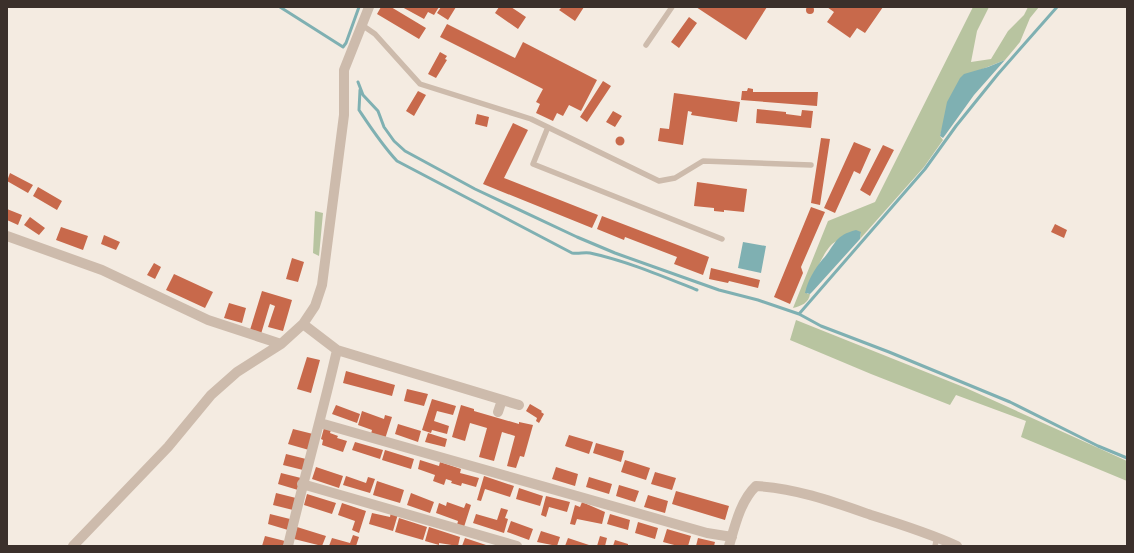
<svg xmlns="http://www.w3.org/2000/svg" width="1134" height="553" font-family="Lato,sans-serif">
<rect width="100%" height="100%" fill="#f4ebe1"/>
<!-- green -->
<path fill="#b8c4a0" d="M973,7H989L977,31L971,62L991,59L1008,31L1024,15L1028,7H1039L1030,18L1020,42L1005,60L980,70L942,129L940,136L943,140L924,167L860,239L861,232C852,235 843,238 835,242C824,248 811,282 807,294H810C809,303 801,306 793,308L828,221L875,202Z
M315,211L323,213L319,256L313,253Z
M796,320L966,388L1127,461V481L1021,437L1026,421L956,395L950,405L871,374L790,340Z"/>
<!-- water -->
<path fill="#7fb0b2" d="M1005,60L974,95L946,134L943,138L940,136L947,102L960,78L964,74L988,67Z
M856,230L861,232L860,239L813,291L810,294L805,293C808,280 814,270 822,260C836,245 833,236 856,230Z
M743,242L766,246L761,273L738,268Z"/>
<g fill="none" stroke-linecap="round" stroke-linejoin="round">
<!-- stream -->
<path stroke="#7fb0b2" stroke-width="3" d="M280,7L343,47L346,43L359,7
M358,82L363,95L378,111L384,127L394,141L405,151L475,189L577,237L615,253L719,290L758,300L799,314L925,169L956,126L998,74L1057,7
M360,90L359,110C371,128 382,145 397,161L572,253C579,254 584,252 590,253C627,261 662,276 697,290
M799,314L821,326L889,352L1010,402L1098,446L1127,458"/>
</g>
<!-- building -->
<path fill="#c8694b" d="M806 10a4 4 0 1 1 8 0a4 4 0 1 1-8 0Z
M381,7H391L426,28L419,39L377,14Z
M402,7H439L434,15L428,12L424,19Z
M441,7H456L448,20L437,13Z
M499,7H511L526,17L518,29L495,13Z
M562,7H584L575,21L559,10Z
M696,7H767L746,40Z
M827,7H883L865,33L857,28L850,38L827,22L834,12Z
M689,17L697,23L679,48L671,42Z
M447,24L515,58L523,42L597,80L581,111L569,105L563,116L557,113L553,121L536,113L540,104L536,102L543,89L440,37Z
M440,52L447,56L445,59L447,60L436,78L428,74Z
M603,81L611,86L587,122L580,117Z
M748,88L753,89V92H818L817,106L741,100L742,91H747Z
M418,91L426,95L414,116L406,111Z
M674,93L740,102L737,122L691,115L692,112L688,111L683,145L658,141L660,128L669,129Z
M757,109L786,112V114L801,116L802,110L813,111L811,128L756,123Z
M613,111L622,116L615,127L606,122Z
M477,114L489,117L487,127L475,124Z
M513,123L528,130L504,178L598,215L592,228L483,184Z
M615.5 141a4.5 4.5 0 1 1 9 0a4.5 4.5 0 1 1-9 0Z
M821,138L830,139L820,205L811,203Z
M854,142L871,149L860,174L854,171L835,213L824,208Z
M883,145L894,150L870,196L860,190Z
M10,173L33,185L28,193L7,181Z
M697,182L747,189L744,212L724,210V212L714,211V208L694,206Z
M38,187L62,201L57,210L33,196Z
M811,207L825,212L801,267L803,273L790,304L774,297Z
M7,209L22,215L18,225L7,220Z
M602,216L709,257L703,275L674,264L677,257L625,237L624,240L597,229Z
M30,217L45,228L39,235L24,225Z
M1055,224L1067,230L1064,238L1051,232Z
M61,227L88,236L83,250L56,240Z
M104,235L120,242L116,250L101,244Z
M292,258L304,262L298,282L286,279Z
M154,263L161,267L155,279L147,275Z
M711,268L760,280L758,288L729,281L728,283L709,279Z
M174,274L213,292L205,308L166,290Z
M262,291L292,300L283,331L268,327L275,306L270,304L261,334L250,330Z
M229,303L246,308L242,323L224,318Z
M307,357L320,360L311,393L297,389Z
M346,371L395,385L392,396L343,383Z
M407,389L428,394L424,406L404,401Z
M432,399L456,406L453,415L437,411L434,421L449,426L447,434L432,430L431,433L422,430Z
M530,404L542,411L541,412L544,414L539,423L536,421L537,418L526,411Z
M336,405L360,414L357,423L332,414Z
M461,405L474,409V411L519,424V422L533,425L524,457L520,456L516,468L507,466L515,436L502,432L494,461L479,457L487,428L470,423L465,441L452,437Z
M362,411L384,419L385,415L392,417L385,439L371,434L372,430L358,425Z
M398,424L421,431L418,442L395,434Z
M324,428L331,430L330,433L338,436L337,438L347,441L343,452L322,445L323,440L321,439Z
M293,429L313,434L309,450L288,444Z
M428,433L447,439L445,447L425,442Z
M569,435L593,442L589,454L565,446Z
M355,442L383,450L380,459L352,450Z
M596,443L624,451L621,462L593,453Z
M385,450L414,459L411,469L382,460Z
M286,454L306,459L303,470L283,465Z
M420,460L439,466L440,462L461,469L460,473L479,478L476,487L462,483L461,486L451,483L452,481L446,479L444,485L433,481L435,475L418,469Z
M625,460L650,468L646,480L621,472Z
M316,467L343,476L339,488L312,479Z
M556,467L578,474L575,486L552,479Z
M655,472L676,478L672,490L651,484Z
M281,473L301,478L298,490L278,484Z
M346,476L366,483L368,477L375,479L370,493L343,485Z
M484,476L514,486L510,497L485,489L481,501L477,500Z
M589,477L612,484L609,494L586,487Z
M377,481L404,490L400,503L373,495Z
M619,485L639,491L635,502L616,496Z
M519,488L543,496L540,506L516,499Z
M676,491L729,506L725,520L672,504Z
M276,493L296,498L293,510L273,505Z
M411,493L434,502L430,513L407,505Z
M307,494L336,503L332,514L304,505Z
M648,495L668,501L665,513L644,507Z
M546,496L570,502L567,512L549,507L546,517L541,515Z
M447,502L464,508L466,503L471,505L464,527L457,525L458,521L436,513L439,503L446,506Z
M582,502L605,512L602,524L577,519L575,525L570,524L575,505L580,507Z
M342,503L366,511L359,533L352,530L355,521L338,515Z
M501,508L508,510L505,518L508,519L504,533L473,523L476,514L497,520Z
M391,512L398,514L393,531L369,524L372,513L390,517Z
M270,514L290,519L288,530L268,524Z
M610,514L630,520L628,530L607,524Z
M399,518L427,527L423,540L395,532Z
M511,521L533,529L529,540L507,532Z
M638,522L658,528L655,539L635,533Z
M297,527L326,536L322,546L294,539Z
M429,527L460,537L458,546L439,543V545L425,541Z
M667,529L691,536L688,546H678L663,542Z
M541,531L560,537L557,546L537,542Z
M353,535L359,537L356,546H329L332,538L350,543Z
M265,536L285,541L283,546H262Z
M600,536L607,538L605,546H597Z
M465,538L489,546H462Z
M568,538L592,546H565Z
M698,538L715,542L714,546H696Z
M615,540L628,544V546H613Z"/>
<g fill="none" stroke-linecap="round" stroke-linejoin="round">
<!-- lane -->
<path stroke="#cdbbac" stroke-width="5.5" d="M362,25L375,34L420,84L531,119L659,181L675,178L703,161L811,165
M646,45L672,7
M548,127L533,164L722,239
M935,546L937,537"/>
<!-- street -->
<path stroke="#cdbbac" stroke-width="10" d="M7,236L102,270L208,320L281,344
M337,350L519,405
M498,412L502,400
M320,423L707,533L732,537
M302,484L517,546
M73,546L168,447L211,395L237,372L281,344L303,324L315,306L322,285L344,115V70L369,7
M288,546C303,481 322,416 337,350L303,324
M729,546C735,525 741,500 756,486C796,488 834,502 871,515C900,524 929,533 957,546"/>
</g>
<!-- border -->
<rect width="1134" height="553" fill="none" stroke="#3b302b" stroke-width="16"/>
</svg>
